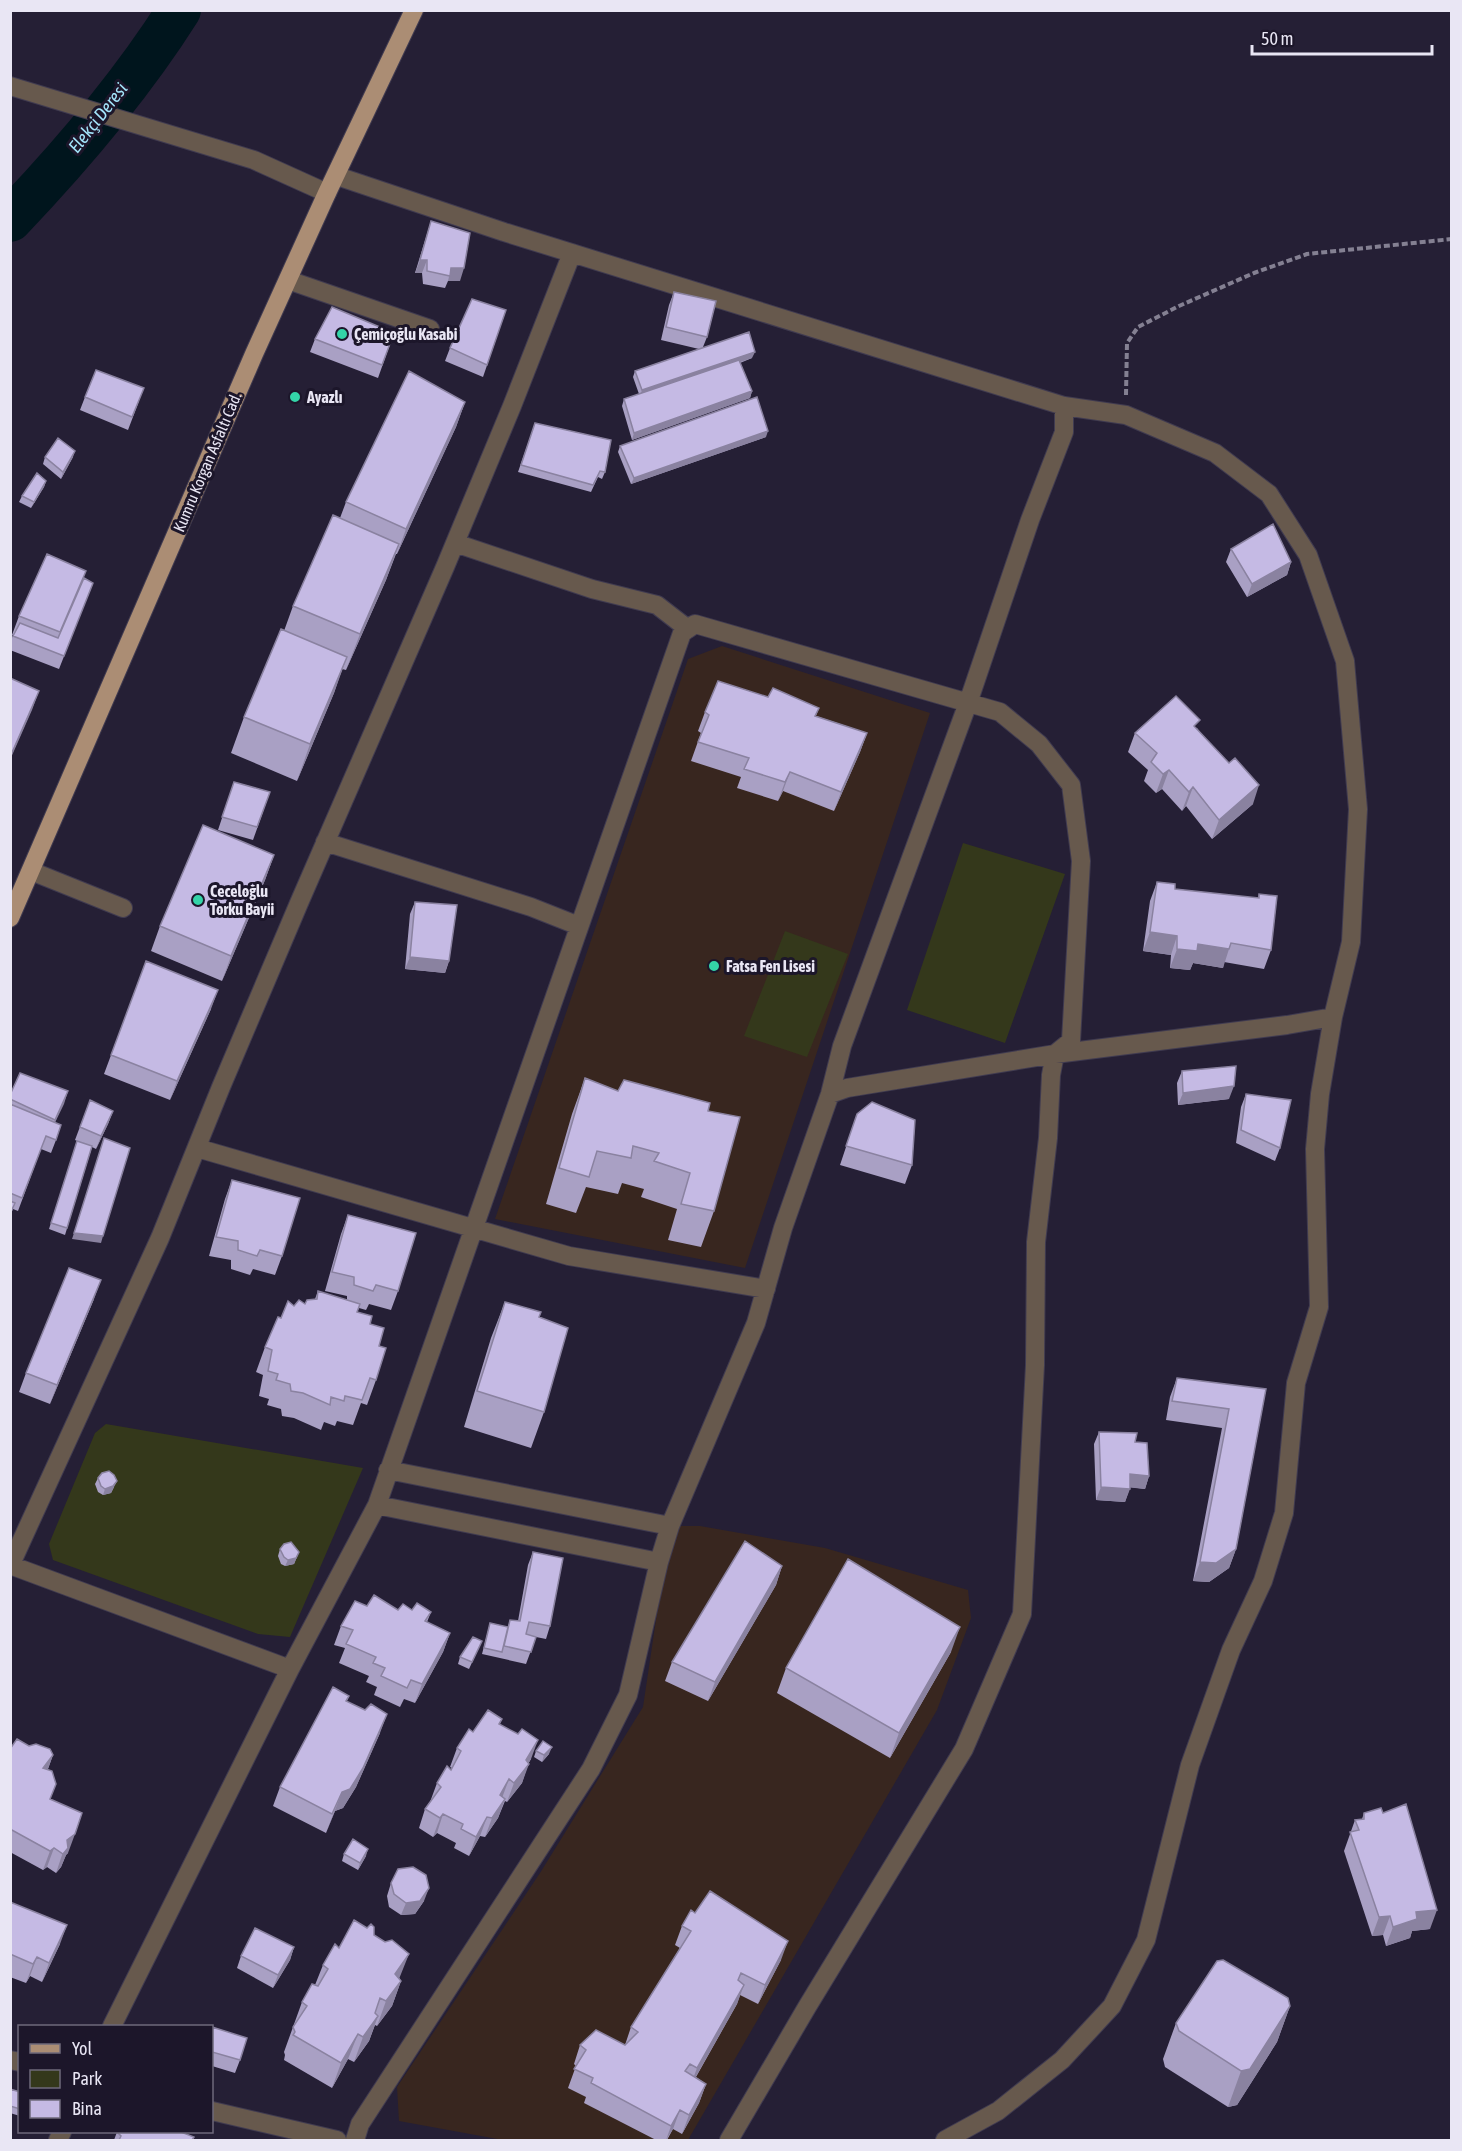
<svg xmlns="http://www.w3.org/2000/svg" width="1462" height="2151" font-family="'Asap Condensed',sans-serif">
<rect width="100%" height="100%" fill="#251f35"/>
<!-- education -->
<path fill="#38261f" d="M722,646L930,713L745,1268L495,1219L688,659Z
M670,1526H700L825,1548L968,1590L971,1618L937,1710L688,2140H503L399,2121L397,2087L540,1873L643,1707Z"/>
<!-- green -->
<path fill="#34381b" d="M963,843L1065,874L1005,1043L907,1010Z
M785,931L848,954L807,1057L744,1036Z
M106,1424L363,1468L290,1637L258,1634L53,1560L49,1544L95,1433Z"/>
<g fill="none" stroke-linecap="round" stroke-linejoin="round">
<!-- river -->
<path stroke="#00151d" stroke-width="44" d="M10,220C72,155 131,86 179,10"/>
<!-- minor casing -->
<g stroke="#403b50" stroke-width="20">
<path id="minor" d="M10,86L254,160L327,193
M337,176L504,232L1064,406L1126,415L1215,453L1269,494L1308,555L1345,661L1358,809L1351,942L1333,1017L1320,1094L1315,1149L1319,1307L1296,1383L1284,1513L1263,1581L1231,1650L1190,1765L1146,1940L1112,2006L1062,2060L998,2111L945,2140
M288,280L430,329
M455,543L592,589L657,605L688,629
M325,842L531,907L579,926
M31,871L123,908
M830,1094L847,1088L1055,1054L1287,1025L1333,1017
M197,1148L569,1256L766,1289
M388,1470L670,1526
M377,1505L659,1562
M10,1565L290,1669
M10,1566L160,1238L221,1087L299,903L445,567L512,406L572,253
M112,2026L290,1669L377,1505L682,633L695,624L1000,712L1039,744L1071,785L1081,861L1071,1041L1055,1054L1051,1075L1048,1138L1036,1242L1035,1365L1022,1614L964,1749L807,2007L729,2140
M10,2060L20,2062
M212,2111L337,2140
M58,2140L62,2132
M355,2140L360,2124L591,1769L628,1695L659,1562L670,1526L756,1323L783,1228L830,1094L842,1046L968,703L1030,520L1064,432V406"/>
</g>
<!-- major casing -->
<g stroke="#403b50" stroke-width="20">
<path id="major" d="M10,918L254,354L327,193L414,10"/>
</g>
<!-- path -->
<path stroke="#848092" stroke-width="4" stroke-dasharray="6 3" stroke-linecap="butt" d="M1126,395L1127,343L1138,327L1179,306L1254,273L1307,254L1452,239"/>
<!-- minor -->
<use href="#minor" stroke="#67594d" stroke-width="18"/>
<!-- major -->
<use href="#major" stroke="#ab8d74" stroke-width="18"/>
</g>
<!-- wall -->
<path fill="#a9a0c4" d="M431,221L460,281H448L445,288L423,284L422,273H415Z
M674,292L707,337L703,347L752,358L740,363L752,391L750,398L632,440L622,406L624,399L639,394L633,377L635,371L699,349L661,340L669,305Z
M506,310L483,377L445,361L450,348Z
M394,333L378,378L310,352L315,339Z
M85,397L139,401L128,430L80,410Z
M465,402L456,427L397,554H396L386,580L346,670L342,669L334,693L297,781L231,753L244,717L284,631L293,606L340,518L346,502Z
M535,423L605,472L602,479L598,477L591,492L518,472Z
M766,437L631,484L618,452L620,446Z
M45,457H73L61,479L43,464Z
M46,481L44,487L31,508L19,502L22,496Z
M1231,549L1291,562L1287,575L1247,597L1226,562Z
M84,578L93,583L59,669L10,650V643L13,635H12L19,616Z
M768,697L819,708L816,716L867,733L860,752L834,811L783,791L778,801L737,788L741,777L691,761L701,733L698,731L705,712Z
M1197,728L1253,804L1212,839L1186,806L1182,811L1162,789L1156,793L1144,781L1148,770L1128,752L1135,733Z
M234,782L270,792L253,840L218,830Z
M274,855L265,880L222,981L151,951L160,926Z
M1157,882L1175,889L1258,898L1259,894L1271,950L1264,969L1224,962L1223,968L1193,963L1190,970L1170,968L1171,955L1143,951L1150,901Z
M415,902L449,961L445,973L405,969L410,914Z
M146,961L211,1009L170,1100L104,1074Z
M1182,1071L1229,1099L1178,1105L1177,1083Z
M585,1078L618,1091L708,1111L714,1211L701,1247L668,1240L677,1209L641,1197L644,1189L622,1183L618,1194L586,1187L576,1213L546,1204L572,1114Z
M68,1091L55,1122L56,1140L51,1153L41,1149L18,1211L13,1209L10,1215V1095Z
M1246,1094L1280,1148L1275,1161L1236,1143L1241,1107Z
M90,1100L113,1111L108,1124L96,1149L92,1147L65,1235L49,1229L77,1141L84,1144L75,1140Z
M857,1114L912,1165L905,1184L840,1165Z
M232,1180L282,1256L275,1275L253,1269L250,1275L231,1269V1260L209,1256L225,1199Z
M348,1215L398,1291L391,1310L369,1304L366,1310L359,1308L357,1312L370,1324L379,1346L376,1380L367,1405L361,1403L353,1425L337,1421L335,1426L324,1422L321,1430L294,1418L282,1416L281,1409L267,1405L269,1399L259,1396L263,1375L256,1372L265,1347L281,1318L294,1306L305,1304L315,1299L318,1291L347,1300V1296L325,1291L341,1234Z
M94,1299L50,1404L19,1392L26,1373Z
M505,1302L539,1317L544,1412L531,1448L464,1427L491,1338Z
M1177,1378L1266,1389L1236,1549L1229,1568L1209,1582L1193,1581L1222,1428L1166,1420L1170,1397Z
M1099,1432L1135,1442L1149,1476L1145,1489L1130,1487L1125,1502L1096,1500L1094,1444Z
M98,1478L114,1487L111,1493L103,1495L98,1492L95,1484Z
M280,1549L299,1552L294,1564L285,1566L281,1564L278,1556Z
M533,1552L550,1626L546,1639L536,1637L526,1664L482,1654L490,1623L508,1627L510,1620L518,1621L528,1565Z
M782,1566L776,1585L708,1701L665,1681L672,1662Z
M367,1606L398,1610L431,1612L427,1622L450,1633L443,1652L415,1703L404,1699L400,1707L374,1695L377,1687L366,1682L369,1676L339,1663L345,1648L334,1645L341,1626Z
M482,1641L469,1669L458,1664L460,1657Z
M951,1652L890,1758L777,1693L786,1668Z
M349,1696L347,1701L380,1733L356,1787L343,1808L335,1811L326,1833L273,1806L280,1787Z
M502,1719L500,1724L531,1759L528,1764L522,1783L507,1802L505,1801L498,1818L485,1837L480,1836L469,1856L454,1848L456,1843L437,1833L433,1837L419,1828L425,1809L430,1802L437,1783L452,1768L450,1767L457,1748L473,1732Z
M29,1746L53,1755L48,1769L51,1800L68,1853L66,1855L61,1867L56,1873L47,1867L43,1870L10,1852V1749Z
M536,1751L549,1754L542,1762L534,1757Z
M1364,1813L1430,1929L1412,1931L1410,1938L1386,1946L1383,1935L1372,1936L1344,1851L1355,1820L1362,1819Z
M344,1854L366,1856L358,1870L342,1861Z
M391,1883L424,1901L415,1914L401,1915L389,1907L387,1896Z
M10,1902L60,1944L42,1982L30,1976L26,1983L10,1977Z
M682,1926L781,1960L758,2004L740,1995L737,2004L696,2077L706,2084L699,2103L682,2134L673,2129L667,2140H656L584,2103L586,2097L568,2088L576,2066L574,2064L580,2045H625L631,2027L680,1948L675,1945Z
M374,1935L401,1981L392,2006L377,2026L375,2025L369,2041L354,2062L348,2059L332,2088L284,2060L285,2055L284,2052L302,2002L315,1985L323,1965L339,1948Z
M294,1947L290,1960L273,1988L237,1968L241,1956Z
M1290,2006L1277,2042L1237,2105L1228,2107L1165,2067L1163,2059L1176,2023Z
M212,2027L240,2060L235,2073L212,2066Z
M10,2089L20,2092V2116L10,2113Z
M117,2132L192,2140H114Z"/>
<!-- shaded-wall -->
<path fill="#8a82a0" d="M420,260H427L422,273H415Z
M451,268H464L460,281H448Z
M755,352L752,358L640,396L642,390Z
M752,391L750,398L632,440L634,433Z
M465,402L456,427L397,554L406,529Z
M768,431L766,437L631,484L634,478Z
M75,451L73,457L61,479L63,472Z
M46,481L44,487L31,508L34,502Z
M399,544L386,580L346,670L360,634Z
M1291,562L1287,575L1247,597L1252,584Z
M347,657L334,693L297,781L310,744Z
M39,691L32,710L10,760V757Z
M867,733L860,752L834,811L841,792Z
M1169,770L1162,789L1156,793L1163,774Z
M790,772L783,791L778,801L785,782Z
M1259,785L1253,804L1212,839L1219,820Z
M1193,787L1186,806L1182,811L1189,792Z
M274,855L265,880L222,981L231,956Z
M1150,932L1177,936L1171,955L1143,951Z
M1198,944L1229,949L1223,968L1193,963L1190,970L1170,968L1177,949Z
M410,957L449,961L445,973L405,969Z
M218,990L211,1009L170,1100L177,1081Z
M1234,1086L1229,1099L1178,1105L1183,1093Z
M68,1091L64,1104L50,1133L55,1120Z
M113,1111L108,1124L96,1149L101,1136Z
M74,1233L103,1236L101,1243L72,1239Z
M101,1280L94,1299L50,1404L57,1385Z
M1130,1474L1149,1476L1145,1489L1125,1487Z
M117,1481L111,1493L103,1495L105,1489Z
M1101,1487L1130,1489L1125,1502L1096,1500Z
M1236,1549L1229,1568L1209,1582L1193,1581L1200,1562Z
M299,1552L294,1564L285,1566L288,1560Z
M782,1566L776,1585L708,1701L715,1682Z
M960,1627L951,1652L890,1758L899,1733Z
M450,1633L443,1652L415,1703L422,1684Z
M387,1714L380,1733L356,1787L343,1808L335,1811L326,1833L342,1792Z
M538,1740L531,1759L525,1769L529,1764L522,1783L507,1802L514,1783L526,1760Z
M552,1747L549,1754L542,1762L544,1755Z
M53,1755L46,1774L43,1768Z
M509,1779L502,1798L500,1795Z
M505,1799L498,1818L485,1837L492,1818Z
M443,1814L437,1833L433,1837L440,1818Z
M487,1817L480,1836L469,1856L476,1837Z
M75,1834L68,1853L66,1855L61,1867L56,1873L67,1840Z
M54,1848L47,1867L43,1870L50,1851Z
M368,1849L366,1856L358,1870L360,1863Z
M429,1888L424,1901L415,1914L401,1915L406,1903Z
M1437,1910L1430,1929L1412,1931L1410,1938L1386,1946L1393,1927L1416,1912Z
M1390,1916L1383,1935L1372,1936L1379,1917Z
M67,1925L60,1944L42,1982L49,1963Z
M788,1941L781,1960L758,2004L765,1985Z
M294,1947L290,1960L273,1988L278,1975Z
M409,1954L399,1979L385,1999L395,1974Z
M37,1957L30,1976L26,1983L33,1964Z
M401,1981L392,2006L377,2026L386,2001Z
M744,1985L737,2004L690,2087L697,2068Z
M1290,2006L1277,2042L1237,2105L1228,2107L1241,2071Z
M378,2016L369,2041L354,2062L363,2037Z
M358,2034L348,2059L332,2088L341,2063Z
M706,2084L699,2103L682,2134L689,2115Z
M680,2110L673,2129L666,2140L671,2126Z"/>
<!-- building -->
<path fill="#c5bae4" stroke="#8a82a0" stroke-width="1.5" d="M431,221L470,233L464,268H451L450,276L427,271V260H420Z
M674,292L716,301L707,337L666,327Z
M472,299L506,310L487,365L450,348Z
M332,307L394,333L382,365L315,339Z
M749,332L755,352L642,390L635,371Z
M739,360L752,391L634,433L624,399Z
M96,370L144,388L132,417L85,397Z
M409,371L465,402L406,529L346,502Z
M757,397L768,431L634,478L620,446Z
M535,423L611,440L605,472L600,471L593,485L521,465Z
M58,438L75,451L63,472L45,457Z
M37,473L46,481L34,502L22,496Z
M333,515L399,544L360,634L293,606Z
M1273,524L1291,562L1252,584L1231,549Z
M47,554L86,571L60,632L19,616Z
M84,578L93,583L64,656L13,636L20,623L58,638Z
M281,629L347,657L310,744L244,717Z
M10,678L39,691L10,757Z
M718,681L768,697L773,688L819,708L815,716L867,733L841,792L790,772L785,782L744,769L749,758L698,742L709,715L705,712Z
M1176,696L1200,720L1194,726L1229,763L1235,758L1259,785L1219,820L1193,787L1189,792L1169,770L1163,774L1151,762L1157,753L1135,733Z
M234,782L270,792L257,827L222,817Z
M203,825L274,855L231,956L160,926Z
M1157,882L1175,884V889L1259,898V894L1277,896L1271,950L1231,943L1229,949L1198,944L1197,951L1177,949V936L1150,932Z
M415,902L457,905L449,961L410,957Z
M146,961L218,990L177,1081L111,1055Z
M1236,1066L1234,1086L1183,1093L1182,1071Z
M20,1073L68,1091L55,1120L10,1099V1095Z
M585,1078L618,1091L624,1080L710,1103L708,1111L740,1117L714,1211L681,1204L690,1173L654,1161L659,1153L633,1146L631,1158L597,1151L589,1177L559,1168Z
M1246,1094L1291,1100L1280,1148L1241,1130Z
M90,1100L113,1111L101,1136L80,1127Z
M872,1102L915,1120L912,1165L846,1146L857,1114Z
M10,1104L61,1125L56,1140L46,1136L22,1198L10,1193Z
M104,1138L130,1148L103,1236L74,1233Z
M77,1141L92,1146L67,1228L51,1223Z
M232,1180L300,1198L282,1256L260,1250L257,1256L238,1250V1241L216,1237Z
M10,1201L15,1203L10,1214Z
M348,1215L416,1233L398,1291L376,1285L373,1291L354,1285V1277L332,1272Z
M69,1268L101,1280L57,1385L26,1373Z
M318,1291L360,1304L357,1312L372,1316L370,1324L384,1328L379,1346L386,1348L376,1380L370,1378L362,1400L345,1396L344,1401L331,1397L330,1405L303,1393L291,1391L290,1384L276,1380L278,1374L268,1371L272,1350L265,1347L278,1317L281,1318L288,1301L294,1306L299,1300L305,1304L307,1300L317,1299Z
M505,1302L541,1312L539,1317L568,1328L544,1412L477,1391Z
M1177,1378L1266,1389L1236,1549L1216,1563L1200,1562L1229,1409L1172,1401Z
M1099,1432L1137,1433L1135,1442L1147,1443L1149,1476L1130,1474V1489L1101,1487Z
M109,1471L114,1475L117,1481L113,1486L105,1489L101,1486L98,1478L102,1473Z
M745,1541L782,1566L715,1682L672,1662Z
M291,1542L299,1552L296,1558L288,1560L284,1557L280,1549L284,1544Z
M533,1552L563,1558L550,1626L529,1622L526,1634L536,1637L531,1652L504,1646L510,1620L520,1621Z
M848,1559L960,1627L899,1733L786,1668Z
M374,1595L398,1610L403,1604L412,1610L417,1603L431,1612L425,1621L450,1633L422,1684L411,1680L407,1688L381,1676L385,1668L373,1663L376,1657L346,1644L353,1630L341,1626L355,1601L367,1606Z
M490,1623L508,1627L502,1652L484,1648Z
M473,1637L482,1641L472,1662L460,1657Z
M333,1687L349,1696L346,1701L365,1710L371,1704L387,1714L363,1768L350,1789L342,1792L332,1814L280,1787Z
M488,1710L502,1719L499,1724L518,1734L522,1729L538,1740L526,1760L529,1764L514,1783L509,1779L500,1795L505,1799L492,1818L487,1817L476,1837L461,1829L463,1824L443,1814L440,1818L425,1809L441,1787L437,1783L447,1766L451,1770L461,1751L457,1748L469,1729L473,1732Z
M17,1739L29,1746L36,1744L50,1749L53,1755L43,1768L52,1771L56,1784L50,1799L82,1813L75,1834L67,1840L68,1848L63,1854L54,1848L50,1851L10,1829V1749Z
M543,1741L552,1747L544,1755L536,1751Z
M1406,1804L1437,1910L1416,1912L1417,1919L1393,1927L1390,1916L1379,1917L1350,1832L1359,1830L1355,1820L1364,1819V1813L1381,1808L1383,1813Z
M353,1839L368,1849L360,1863L344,1854Z
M413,1867L426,1875L429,1888L420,1901L406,1903L394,1894L391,1883L398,1869Z
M710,1891L788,1941L765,1985L741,1973L738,1980L744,1985L697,2068L690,2064L685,2071L706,2084L689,2115L680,2110L671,2126L591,2083L593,2078L574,2069L586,2050L580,2045L596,2030L625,2045L638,2032L631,2027L691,1931L682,1926L691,1910L695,1913Z
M10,1902L67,1925L49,1963L37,1957L33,1964L10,1954Z
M354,1920L367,1928L371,1924L374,1927V1935L385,1942L392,1940L409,1954L395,1974L401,1981L386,2001L380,1998L375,2013L378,2016L363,2037L358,2034L341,2063L293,2035L295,2032L293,2027L307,2006L302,2002L312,1984L318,1986L328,1969L323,1965L335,1944L339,1948Z
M255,1928L294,1947L278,1975L241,1956Z
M1223,1960L1288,1998L1290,2006L1250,2069L1241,2071L1179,2031L1176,2023L1217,1961Z
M212,2027L247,2038L240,2060L212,2052Z
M10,2089L20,2092V2109L10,2106Z
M117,2132H181L194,2137L192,2140H119L121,2136Z"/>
<!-- markers -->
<g fill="#34d4a8" stroke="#1c162a" stroke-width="2">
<circle cx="342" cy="334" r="6"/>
<circle cx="295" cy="397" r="6"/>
<circle cx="198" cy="900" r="6"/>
<circle cx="714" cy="966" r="6"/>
</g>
<g text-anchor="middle" stroke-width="6" stroke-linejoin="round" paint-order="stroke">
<!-- poi labels -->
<g font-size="16" font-weight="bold" fill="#e9e6f4" stroke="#1c162a" text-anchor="start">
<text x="354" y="340">Çemiçoğlu Kasabi</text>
<text x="307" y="403">Ayazlı</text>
<text x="210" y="897">Ceceloğlu<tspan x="210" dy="18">Torku Bayii</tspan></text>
<text x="726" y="972">Fatsa Fen Lisesi</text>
</g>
<!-- street labels -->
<g font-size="16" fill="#e9e6f4" stroke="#1c162a">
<text transform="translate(207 462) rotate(-67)" y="6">Kumru Korgan Asfaltı Cad.</text>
</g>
<!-- water labels -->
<g font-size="18" font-style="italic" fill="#a4e5fb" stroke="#1c162a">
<text transform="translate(98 118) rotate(-52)" y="6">Elekçi Deresi</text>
</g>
</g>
<!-- border -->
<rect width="1462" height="2151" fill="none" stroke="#e9e6f4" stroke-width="24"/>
<!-- legend -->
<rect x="18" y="2025" width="195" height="108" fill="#1c162a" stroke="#6e697b" stroke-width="1.5"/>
<rect x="30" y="2044" width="30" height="9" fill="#ab8d74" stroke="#6e697b" stroke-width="1.5"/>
<text x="72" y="2055" font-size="18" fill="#e9e6f4">Yol</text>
<rect x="30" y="2070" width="30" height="18" fill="#34381b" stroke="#6e697b" stroke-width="1.5"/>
<text x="72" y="2085" font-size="18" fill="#e9e6f4">Park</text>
<rect x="30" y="2100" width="30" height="18" fill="#c5bae4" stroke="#6e697b" stroke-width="1.5"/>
<text x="72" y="2115" font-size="18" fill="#e9e6f4">Bina</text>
<!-- scale -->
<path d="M1252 45v9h180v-9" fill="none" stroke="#e9e6f4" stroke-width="3"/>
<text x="1261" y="45" font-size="18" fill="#e9e6f4" stroke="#1c162a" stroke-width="4.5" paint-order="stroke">50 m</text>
</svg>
